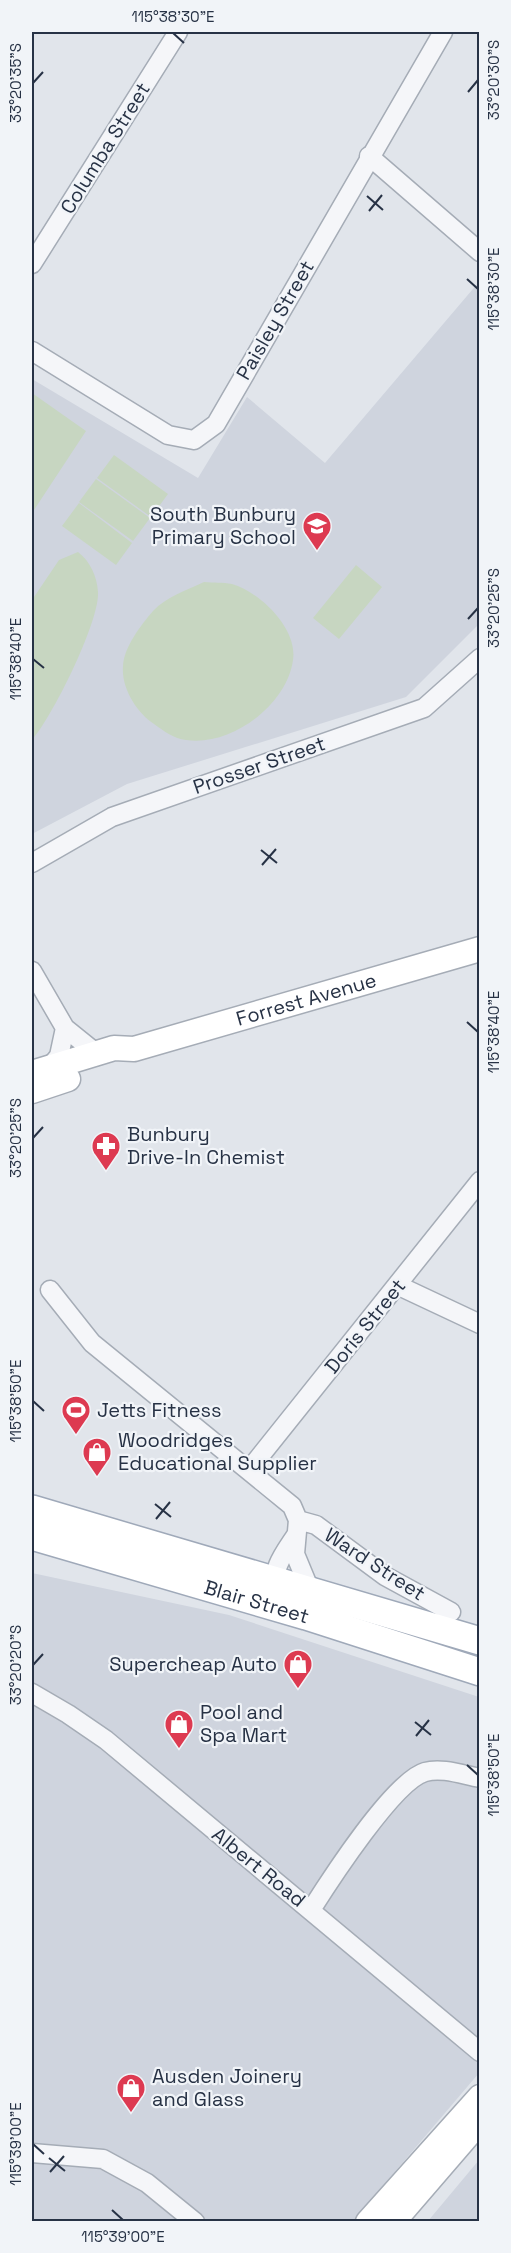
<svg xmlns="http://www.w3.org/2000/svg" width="511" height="2253" font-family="'Space Grotesk',sans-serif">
<rect width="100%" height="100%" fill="#e1e5eb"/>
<!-- built -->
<path fill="#cfd4de" d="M478,283L479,624L406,697L127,784L32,834V379L198,478L247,397L325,463Z
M32,1573L229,1615L479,1697V2073L353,2221L32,2222Z
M479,2160V2221H428Z"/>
<!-- grass -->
<path fill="#c7d6c1" d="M32,393L86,431L34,510L32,508Z
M114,455L168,494L151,517L97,478Z
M96,479L150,518L133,541L79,502Z
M79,503L132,543L116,565L62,526Z
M78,552C90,561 97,576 98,592C100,621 52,718 32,740V600L59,560Z
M356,565L382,587L339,639L313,618Z
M204,582C213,583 223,582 232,584C260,592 298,629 293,660C287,705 231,747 186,740C174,739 164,731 154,724C137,713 121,688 123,666C124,647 141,625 153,611C166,597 187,590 204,582Z"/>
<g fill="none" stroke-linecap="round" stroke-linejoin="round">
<!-- street casing -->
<g stroke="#a5acb6" stroke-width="21">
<path id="street" d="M369,156L480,252
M32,264L178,32
M32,351L168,435L194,440L216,424L443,32
M32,863L112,817L424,708L480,658
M32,971L65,1028L96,1053
M50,1067L59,1056L65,1028
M397,1285L480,1324
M50,1290L92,1343L292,1506L298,1520L295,1554L307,1583L317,1593
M249,1470L480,1181
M298,1520L316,1525L385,1576L451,1612
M277,1589C270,1569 286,1551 296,1535
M32,1693L68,1714L106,1740L480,2052
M311,1910C330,1880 394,1781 425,1772C442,1767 463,1775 480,1778
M32,2153L103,2159L147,2183L195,2222"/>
</g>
<!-- secondary casing -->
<g stroke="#a5acb6" stroke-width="27">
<g id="secondary">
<path id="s1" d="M32,1073L114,1048L134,1049L480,949"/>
<path d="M32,1091L68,1079"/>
<path d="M368,2222L480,2097"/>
<path d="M393,2222L480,2121"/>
</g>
</g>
<!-- primary casing -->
<g stroke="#9fa9b9" stroke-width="30">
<g id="primary">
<path d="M32,1509L480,1641"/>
<path id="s2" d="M32,1536L306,1616L480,1672"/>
</g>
</g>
<!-- street -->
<use href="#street" stroke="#f5f6f9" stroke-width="18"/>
<!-- secondary -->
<use href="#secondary" stroke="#fff" stroke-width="24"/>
<!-- primary -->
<use href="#primary" stroke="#fff" stroke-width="27"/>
</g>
<!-- ticks -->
<path fill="none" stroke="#273245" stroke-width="2" d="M173,33L184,43M33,83L43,72M468,92L478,80M367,196L383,210M369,211L382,195M467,279L478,289M468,619L478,608M33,659L44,668M261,850L277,863M262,865L276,849M467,1022L478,1032M33,1138L43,1127M33,1401L44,1411M155,1504L171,1517M156,1519L170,1502M33,1665L43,1654M415,1722L431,1735M416,1736L429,1720M467,1765L478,1775M33,2144L44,2154M49,2158L65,2171M50,2172L64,2156M112,2210L123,2220"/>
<!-- icons -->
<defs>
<g id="school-pin" transform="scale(1.5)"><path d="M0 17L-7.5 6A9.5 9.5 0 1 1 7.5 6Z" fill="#dd3a51" stroke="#f1f4f8"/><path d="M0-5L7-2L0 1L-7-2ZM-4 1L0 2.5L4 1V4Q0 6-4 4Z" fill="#fff"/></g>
<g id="pharmacy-pin" transform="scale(1.5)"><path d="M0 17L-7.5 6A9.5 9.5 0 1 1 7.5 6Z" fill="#dd3a51" stroke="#f1f4f8"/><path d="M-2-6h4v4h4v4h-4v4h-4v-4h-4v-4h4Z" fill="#fff"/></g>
<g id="stadium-pin" transform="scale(1.5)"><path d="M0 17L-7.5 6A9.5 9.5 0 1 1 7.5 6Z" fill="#dd3a51" stroke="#f1f4f8"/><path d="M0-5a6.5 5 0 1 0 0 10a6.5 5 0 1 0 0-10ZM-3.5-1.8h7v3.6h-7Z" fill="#fff"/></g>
<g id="shop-pin" transform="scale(1.5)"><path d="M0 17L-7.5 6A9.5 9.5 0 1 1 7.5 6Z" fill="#dd3a51" stroke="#f1f4f8"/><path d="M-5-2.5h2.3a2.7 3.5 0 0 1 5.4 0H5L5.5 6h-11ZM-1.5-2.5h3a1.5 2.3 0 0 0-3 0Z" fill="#fff"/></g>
</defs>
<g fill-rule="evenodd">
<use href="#school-pin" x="317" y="526"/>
<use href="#pharmacy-pin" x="106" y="1146"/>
<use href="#stadium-pin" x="76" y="1410"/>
<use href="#shop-pin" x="97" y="1452"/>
<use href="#shop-pin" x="298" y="1664"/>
<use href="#shop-pin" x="179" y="1724"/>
<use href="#shop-pin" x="131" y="2088"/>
</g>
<g text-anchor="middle" stroke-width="4.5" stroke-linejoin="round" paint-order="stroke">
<!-- street labels -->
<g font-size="20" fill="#273245" stroke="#f1f4f8">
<text transform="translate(105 148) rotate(-58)" y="7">Columba Street</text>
<text transform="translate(275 320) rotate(-60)" y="7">Paisley Street</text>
<text transform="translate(259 765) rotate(-19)" y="7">Prosser Street</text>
<text dy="7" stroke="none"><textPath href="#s1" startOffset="285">Forrest Avenue</textPath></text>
<text transform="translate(365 1326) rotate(-51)" y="7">Doris Street</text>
<text transform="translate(375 1564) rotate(33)" y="7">Ward Street</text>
<text dy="7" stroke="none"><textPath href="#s2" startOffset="234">Blair Street</textPath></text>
<text transform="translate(259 1867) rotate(39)" y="7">Albert Road</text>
</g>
<!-- poi labels -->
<g font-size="20" fill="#273245" stroke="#f1f4f8" text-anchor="start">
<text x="296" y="521" text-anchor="end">South Bunbury<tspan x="296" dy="23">Primary School</tspan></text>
<text x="127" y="1141">Bunbury<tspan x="127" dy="23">Drive-In Chemist</tspan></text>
<text x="97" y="1417">Jetts Fitness</text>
<text x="118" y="1447">Woodridges<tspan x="118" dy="23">Educational Supplier</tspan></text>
<text x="277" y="1671" text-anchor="end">Supercheap Auto</text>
<text x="200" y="1719">Pool and<tspan x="200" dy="23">Spa Mart</tspan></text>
<text x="152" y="2083">Ausden Joinery<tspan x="152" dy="23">and Glass</tspan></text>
</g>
</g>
<!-- border -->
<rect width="511" height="2253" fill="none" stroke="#f1f4f8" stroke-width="66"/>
<rect x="33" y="33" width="445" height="2187" fill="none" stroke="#273245" stroke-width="2"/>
<g font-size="15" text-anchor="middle" fill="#273245">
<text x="173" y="22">115°38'30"E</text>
<text transform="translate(494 80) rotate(-90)" y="5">33°20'30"S</text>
<text transform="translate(16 83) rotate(-90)" y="5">33°20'35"S</text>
<text transform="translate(494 289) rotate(-90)" y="5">115°38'30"E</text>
<text transform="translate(494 608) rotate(-90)" y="5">33°20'25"S</text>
<text transform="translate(16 659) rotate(-90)" y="5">115°38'40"E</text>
<text transform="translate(494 1032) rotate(-90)" y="5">115°38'40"E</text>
<text transform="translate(16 1138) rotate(-90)" y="5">33°20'25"S</text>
<text transform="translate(16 1401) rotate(-90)" y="5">115°38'50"E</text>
<text transform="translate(16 1665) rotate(-90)" y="5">33°20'20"S</text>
<text transform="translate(494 1775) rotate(-90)" y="5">115°38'50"E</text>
<text transform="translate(16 2144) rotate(-90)" y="5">115°39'00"E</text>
<text x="123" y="2242">115°39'00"E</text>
</g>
</svg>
